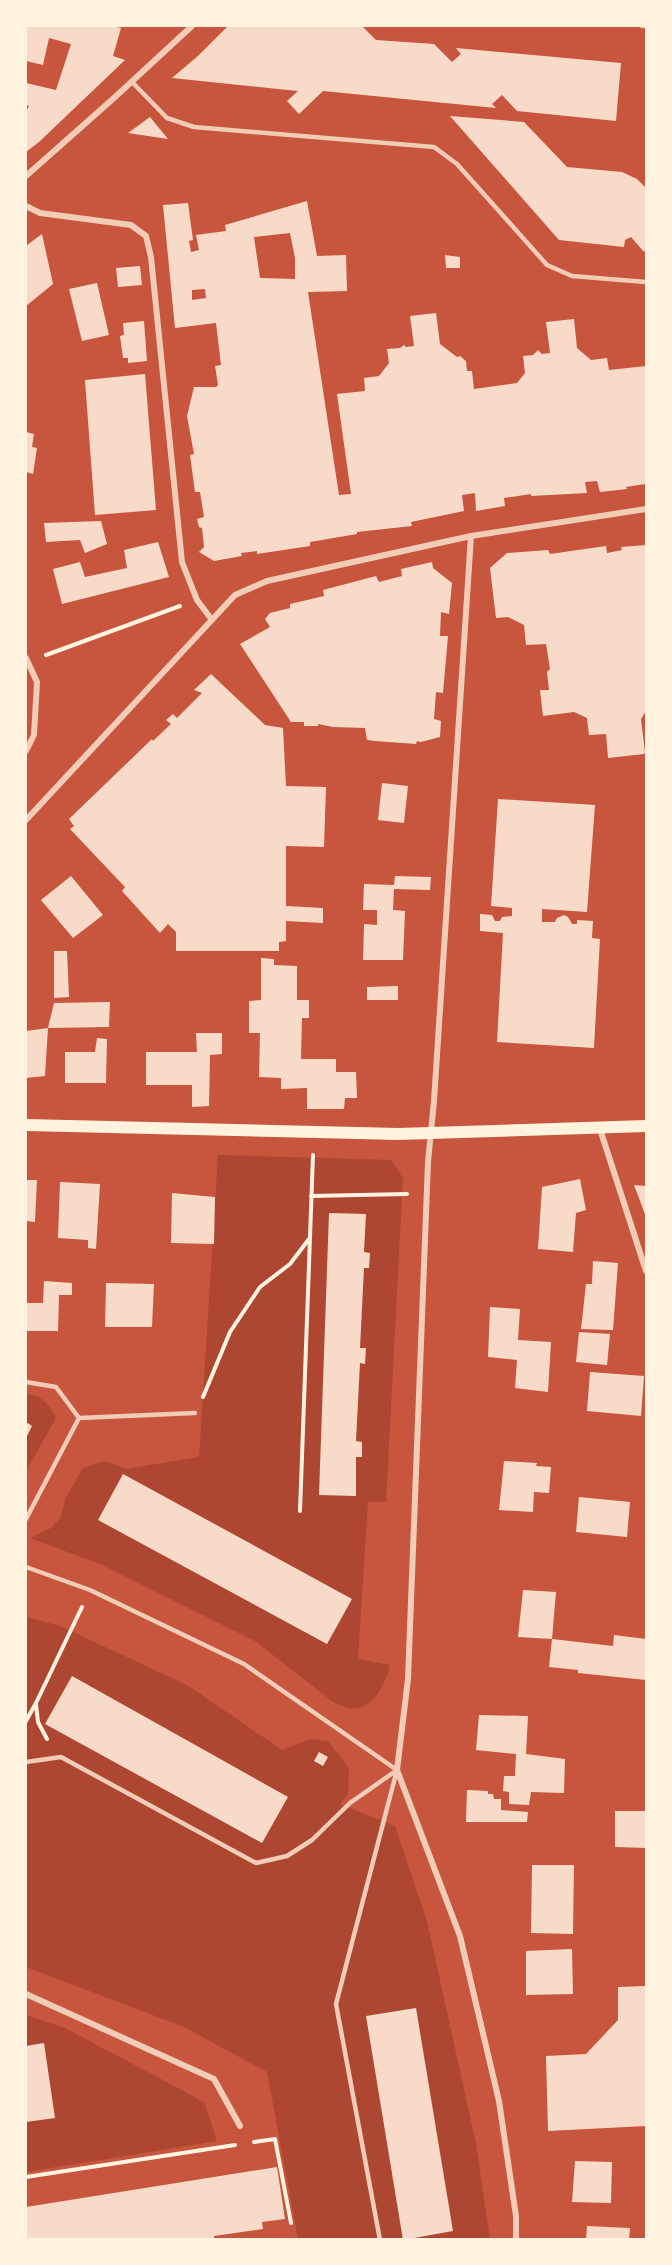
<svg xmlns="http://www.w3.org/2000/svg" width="672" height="2265" font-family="'Space Grotesk',sans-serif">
<rect width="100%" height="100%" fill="#c8553d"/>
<!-- green -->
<path fill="#ae4732" d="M218,1155L391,1160L403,1178L386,1502H368L358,1659L390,1665C383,1694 364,1722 332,1701L255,1641L102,1565L30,1538L51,1528L61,1517L66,1497L83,1468L105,1461L125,1469L199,1457Z
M26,1394C41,1395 49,1404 56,1418L26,1471Z
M26,1617L60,1626L187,1685L282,1750L311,1739L328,1741L349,1768L348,1794L340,1804L395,1826L427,1921L476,2144L490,2239H298L267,2072L184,2027L26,1967Z
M26,2015L65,2028L204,2102L217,2141L26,2172Z"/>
<!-- building -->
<path fill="#f7dbc8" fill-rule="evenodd" d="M26,26H113L121,28L113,56L125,60L39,142L26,152V111L29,106L26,105V83L56,90L71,44L49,38L43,65L26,61Z
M228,26H362L376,40L434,44L452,62L461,54L456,48L621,63L616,121L517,111L502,95L492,104L496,108L323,91L299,114L287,101L298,91L172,78L199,55Z
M450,116L524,122L567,167L622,172L637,179L646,188V249L644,252L631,237L625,240L624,247L559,240Z
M150,117L168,139L128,133Z
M307,201L317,256L346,255L347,291L308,292L339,495L351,494L337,394L365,391L364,378L379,376L389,363L387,349L400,348L404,345L406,347L414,346L410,316L436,313L440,344L457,357L460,356L466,361L467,371H472L474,389L517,383L525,373L523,356L533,355L538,350L542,354L550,353L546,322L574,319L577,348L591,360L607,358L609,370L646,366V484L626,487L627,489L600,492L597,481L585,482L587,493L531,496V494L504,498L505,506L476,511L475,493L462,495L464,511L411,522L412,526L357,532V534L310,542V546L257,554V551L241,553L242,556L214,561L199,552L204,547L202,528L199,527L197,519L204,517L200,492H195L190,455L194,454L187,416L194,387H216L218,385L215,366L221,365L216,323L175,328L163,205L188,203L193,240L189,241L191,252L199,250L196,235L226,231L225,225ZM290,233L295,258V279L260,278L254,237ZM205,289L206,298L192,300V290Z
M42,234L53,284L26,306V242L27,245Z
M445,255L460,257V268H446Z
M140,266L142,285L118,287L116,268Z
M97,283L109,335L82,341L69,289Z
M144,321L147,361L128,363V358H123L120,336L124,335L123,323Z
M145,374L156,510L95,515L85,380Z
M26,432L34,434L32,447L37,448L33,474L26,472Z
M101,521L107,544L85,553L80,540L46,542L44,523Z
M158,542L169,577L62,604L53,569L80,562L85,577L127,568L124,550Z
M646,545V711L641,719L645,752L644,754L608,758L606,734L589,735L587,718L574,712L543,716L540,690H549L547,672L550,669L546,644L526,645L524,625L508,617L496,618L490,568L507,553L548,550L550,554L606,546L607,553L622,550L621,547Z
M432,562L433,568L452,583L449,614L441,612L440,636H448L443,693L436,692L434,719L441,721L440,737L421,742L417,741L416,744L375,741L367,740L365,728L333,727L318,724V726H304V722H291L240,644L270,627L265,619L270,613L290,608V604L324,596L323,590L376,576L379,582L402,576L401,569Z
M211,674L265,725L283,728L286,786L326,787L324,847L286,846V906L323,908V923L286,921V941L279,942V951H176V932L168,924L160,933L122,891L125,887L70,829L74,826L69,819L152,739L153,741L171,724L166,720L173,714L177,718L202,693L194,690Z
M382,783L408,786L404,823L378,820Z
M498,799L595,805L587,912L542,909V922H555L557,918L564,915L568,917L572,924H577V920L593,921L592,938L600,939L594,1048L497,1042L503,933L480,931V914L492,915L495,921H500L502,917L512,916V908L491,906Z
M71,876L103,915L73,938L41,900Z
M395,876L431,877L430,890L394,889L393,910L405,911L403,960H363L364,924L377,925V910H363L364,884L394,885Z
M54,951H67L69,997L54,998Z
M261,958L274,959V965L297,966V1000H309V1018H302L301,1059H336V1072H356L357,1098H345L344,1109H307V1088L281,1089V1078L259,1077L260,1033H249V1001L261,1000Z
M398,986V1000H367V987Z
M110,1002L109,1027L48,1028L54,1003Z
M48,1028L45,1076L26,1078V1031Z
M196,1033H222V1054L210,1055L209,1106L192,1107V1085H146V1052H197Z
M97,1038L107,1039L106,1083H65V1052H95Z
M580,1179L586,1210L576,1213L573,1252L538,1249L542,1187Z
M26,1180H37L35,1222L26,1221Z
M60,1182L100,1184L96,1249L88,1248V1240L58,1238Z
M634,1185L646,1186V1217Z
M172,1193L215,1197L214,1244L171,1243Z
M329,1213L366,1214L364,1252L370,1253L369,1268H364L360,1348H366L365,1364L360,1363L356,1441L362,1442V1457H356V1496L319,1495Z
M593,1261L618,1263L613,1330L581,1329L586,1284H592Z
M44,1281L72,1283V1295H59L58,1331H26V1303H43Z
M106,1283L154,1284L152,1327H105Z
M490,1307L520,1309L518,1340L551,1342L548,1392L515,1388L517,1360L488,1357Z
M579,1332L610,1334L607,1365L576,1362Z
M590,1372L644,1376L641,1416L587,1411Z
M26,1422L32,1426L26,1438Z
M504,1461L537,1463L536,1466L551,1467L549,1493L534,1492L533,1512L499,1510Z
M123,1474L352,1599L327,1644L98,1520Z
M579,1497L630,1502L627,1537L576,1532Z
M523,1590L556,1592L552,1639L518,1637Z
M614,1635L646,1639V1680L578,1673V1670L549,1667L552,1639L613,1646Z
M72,1676L288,1797L262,1843L45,1724Z
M479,1715L528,1716L526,1754L565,1759L564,1793L531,1792L529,1805L509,1804V1792L503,1791L504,1776H515L516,1754L476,1750Z
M319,1752L328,1757L323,1766L314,1761Z
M467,1790L488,1791V1794H493L494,1799H501V1810L528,1812L527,1822H466Z
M615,1811H646V1848L615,1847Z
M532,1865H574L573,1934L531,1933Z
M572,1949L573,1994L526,1995V1951Z
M646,1986V2126L548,2131L546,2056L586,2054L618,2020V1987Z
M416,2008L453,2231L403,2240L366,2016Z
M44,2043L55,2118L26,2122V2046Z
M575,2161L612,2162L611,2203L572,2202Z
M277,2167L285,2219L262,2222L263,2229L214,2236V2240H26V2207Z
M587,2226L630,2228L629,2240H586Z"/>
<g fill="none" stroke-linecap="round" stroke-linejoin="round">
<!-- path -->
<path stroke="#fff3e0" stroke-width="4" d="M46,655L180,606
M311,1196L407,1194
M203,1397L230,1332L260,1287L290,1264L309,1239
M300,1511L313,1155
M36,1704L38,1722L47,1739
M26,1721L36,1703L82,1607
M254,2142L275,2139L291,2223
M26,2177L235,2145"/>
<!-- service -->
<path stroke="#f1ccb7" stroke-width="4.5" d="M642,26H646
M132,82L167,118L194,127L434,147L457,164L547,265L572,276L646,282
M26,1382L56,1387L79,1418L26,1519
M79,1418L195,1413
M26,1567L90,1590L244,1664L397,1770
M26,1762L61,1757L256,1863L287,1856L312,1840L350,1803L397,1770
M380,2240L336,2004L397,1770"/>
<!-- minor -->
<path stroke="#f1ccb7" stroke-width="6" d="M26,176L114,98L192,26
M26,206L40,213L131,225L146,236L151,257L182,562L197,600L212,620
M471,536L434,1101L428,1162L408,1679L397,1770L460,1936L499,2101L516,2216V2240
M26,658L37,682L34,735L26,751
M26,820L235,595L267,581L471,536L646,509
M599,1126L646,1271
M26,1994L214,2079L240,2126"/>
<!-- secondary -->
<path stroke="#fff3e0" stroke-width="12" d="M26,1125L398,1134L646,1126"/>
</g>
<!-- border -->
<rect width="672" height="2265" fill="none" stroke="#fff3e0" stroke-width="54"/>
</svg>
